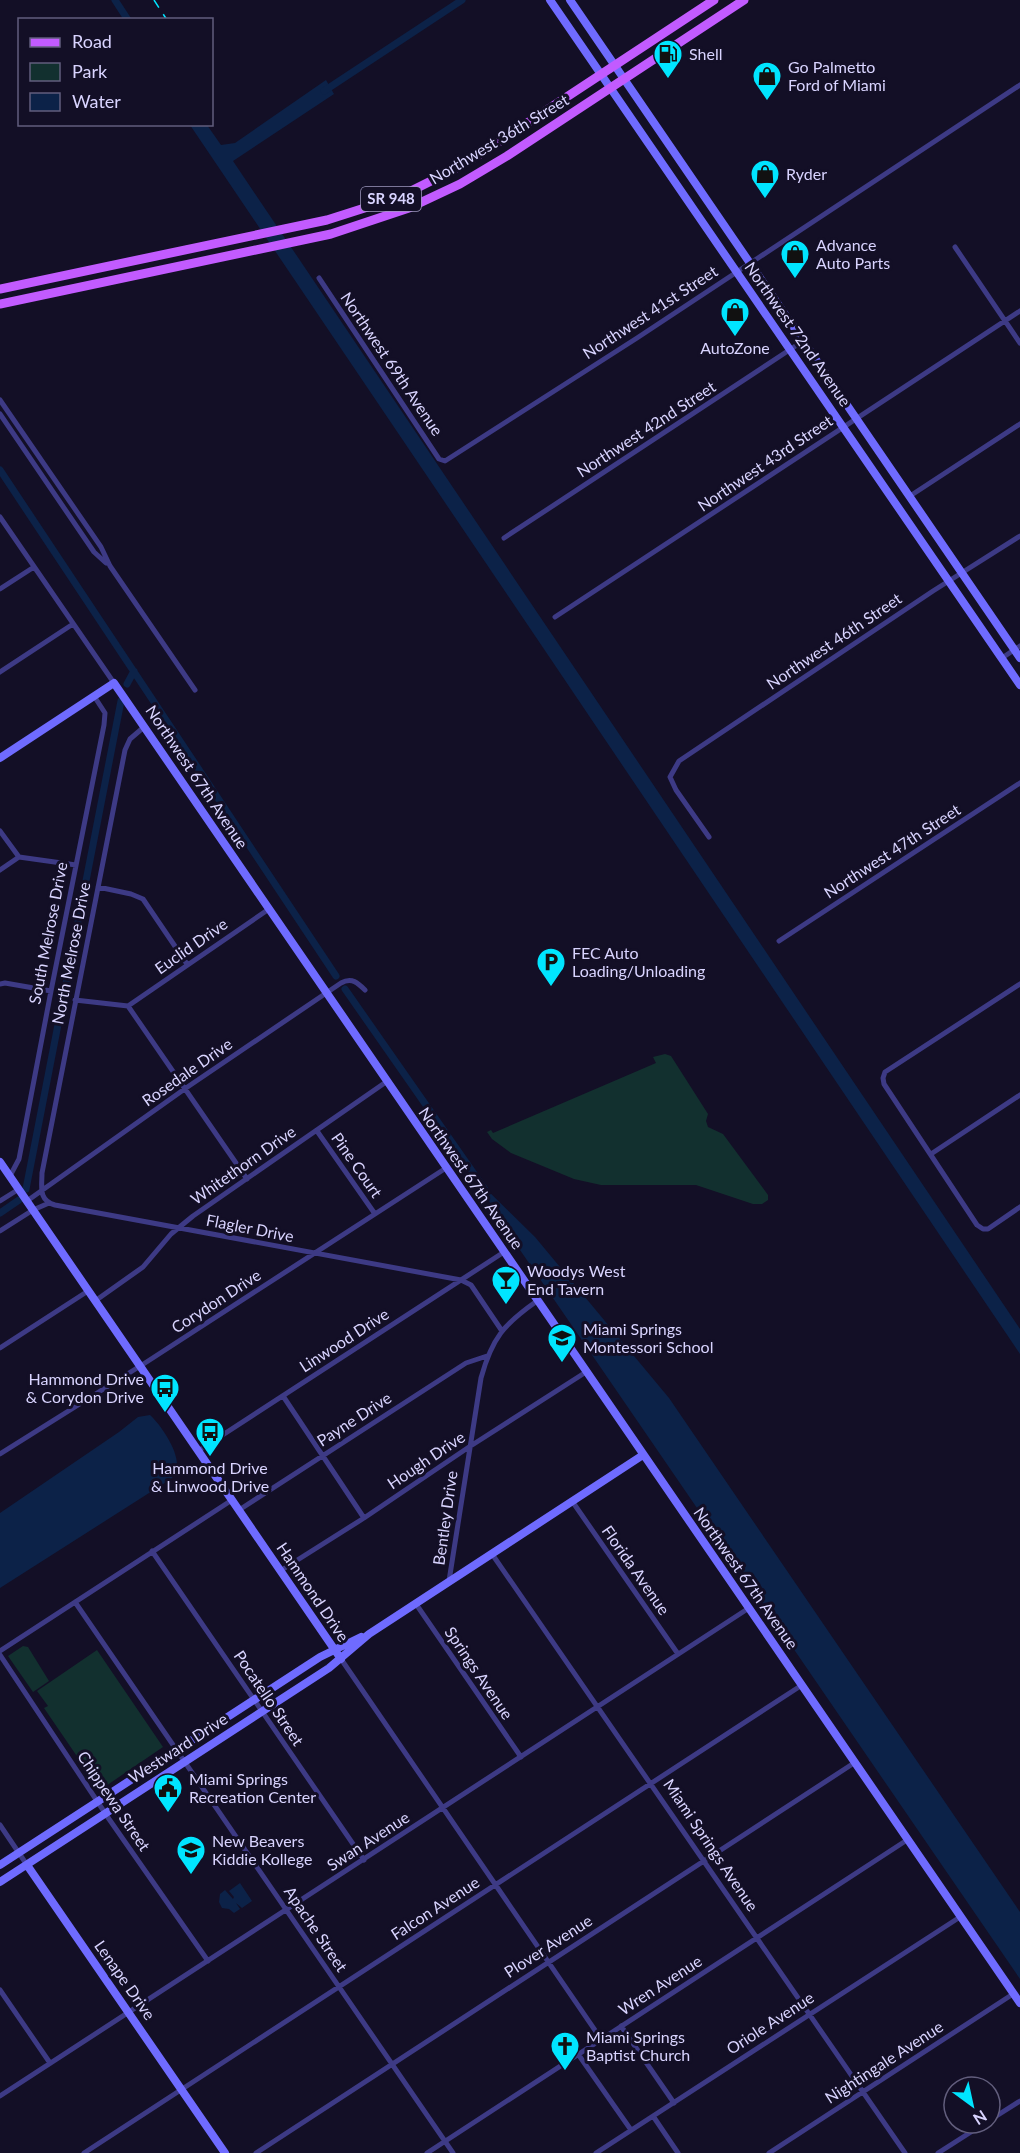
<svg xmlns="http://www.w3.org/2000/svg" width="1020" height="2153" font-family="Lato,sans-serif">
<rect width="100%" height="100%" fill="#130f26"/>
<!-- green -->
<path fill="#12302f" d="M665,1054L671,1056L708,1114L706,1121L708,1127L723,1134L768,1195V1200L762,1204H753L696,1185H601L574,1179L511,1153L492,1139L487,1132L491,1130L493,1133L656,1063L653,1057Z
M23,1646L28,1647L49,1681L33,1692L8,1656Z
M97,1650L163,1747L100,1790L44,1708L48,1706L37,1691Z"/>
<!-- water -->
<path fill="#0c2248" d="M326,80L334,94L233,161L1020,1329V1354L190,125H207L221,145L235,143Z
M482,1185L535,1237L669,1398L1020,1912V1979L494,1212Z
M150,1415C161,1425 182,1455 176,1471C175,1474 173,1477 171,1479L0,1588V1513L119,1432L138,1417Z
M240,1883L252,1901L242,1908L236,1903L240,1909L234,1913L229,1909L222,1908L219,1902L220,1894L225,1890L233,1899L234,1897L229,1891Z"/>
<g fill="none" stroke-linecap="round" stroke-linejoin="round">
<!-- canal -->
<path stroke="#0c2248" stroke-width="7" d="M115,0L128,20
M324,91L462,0
M0,470L336,976
M127,684L134,671
M345,989L486,1191
M26,1189L121,701
M0,1213L19,1200"/>
<!-- street -->
<path stroke="#3d3a85" stroke-width="5" d="M955,247L1020,343
M319,278L439,459L445,461L637,338L1020,85
M0,400L101,547L110,566L195,690
M0,414L94,552L106,563
M910,496L1020,424
M0,517L114,683
M504,538L803,341
M0,589L34,567
M555,617L1020,311
M1002,658L1020,646
M0,672L73,624
M144,727L130,739L125,750L42,1173C42,1187 38,1200 55,1205L461,1280L471,1285L502,1331
M0,831L19,857
M709,837L676,790L670,777L679,761L933,591L1020,536
M0,870L19,857L76,865
M98,887L131,894L143,899L187,964
M779,941L1020,783
M0,984L5,983L51,991
M1020,984L885,1072L883,1078L884,1084L977,1225L983,1229H988L1020,1207
M75,1000L128,1006L247,1179
M128,1006L269,909
M317,1131L375,1214
M931,1154L1020,1095
M10,1176L19,1159L51,991L104,725L105,713L94,696
M0,1201L19,1189
M27,1201L186,1088L341,983C352,977 358,983 365,990
M0,1231L33,1210L49,1203
M95,1301L143,1267L171,1234L193,1216L386,1082
M0,1348L88,1291
M283,1396L364,1518
M198,1451L504,1252
M0,1454L145,1363L446,1168
M572,1501L678,1654
M239,1510L466,1363L487,1356
M152,1551L364,1860
M492,1554L905,2153
M280,1571L364,1518L469,1447L586,1372
M449,1581L481,1378C492,1338 504,1324 537,1301
M75,1602L453,2153
M416,1604L521,1757
M0,1651L232,1500
M0,1655L109,1819L208,1961
M341,1659L601,2039
M0,1825L27,1865
M0,1990L50,2063
M621,2026L674,2103
M578,2054L631,2130
M0,2096L749,1608
M653,2116L678,2153
M990,2120L1020,2101
M84,2153L802,1685
M256,2153L854,1763
M427,2153L907,1840
M596,2153L960,1917
M769,2153L1013,1994
M938,2153L985,2123"/>
<!-- secondary -->
<path stroke="#6f6bff" stroke-width="8" d="M550,0L1020,685
M570,0L1020,658
M0,758L114,683L1020,2003
M0,1162L341,1659
M0,1865L320,1657L361,1637
M27,1865L225,2153
M0,1882L329,1668L369,1634L643,1455"/>
<!-- primary -->
<path stroke="#c25bff" stroke-width="9" d="M0,289L327,220L399,197L451,171L477,156L714,0
M0,304L331,234L409,208L460,184L507,156L744,0"/>
<!-- rail -->
<path stroke="#00e5ff" stroke-width="1.5" stroke-dasharray="9 8" stroke-linecap="butt" d="M154,0L167,20"/>
</g>
<!-- icons -->
<defs>
<g id="fuel-pin" transform="scale(1.5)"><path d="M0 17L-7.5 6A9.5 9.5 0 1 1 7.5 6Z" fill="#00e5ff" stroke="#130f26"/><path d="M-5.5-6h7V0h2V4h1.3V-2.5L3-4.5l.8-.8L6-3V5H2.5V1h-1V6h-7ZM-4.2-4.7v3.2H.2V-4.7Z" fill="#111"/></g>
<g id="shop-pin" transform="scale(1.5)"><path d="M0 17L-7.5 6A9.5 9.5 0 1 1 7.5 6Z" fill="#00e5ff" stroke="#130f26"/><path d="M-5-2.5h2.3a2.7 3.5 0 0 1 5.4 0H5L5.5 6h-11ZM-1.5-2.5h3a1.5 2.3 0 0 0-3 0Z" fill="#111"/></g>
<g id="parking-pin" transform="scale(1.5)"><path d="M0 17L-7.5 6A9.5 9.5 0 1 1 7.5 6Z" fill="#00e5ff" stroke="#130f26"/><path d="M-3.5-5.5H1a3.5 3.5 0 0 1 0 7H-1V5.5H-3.5ZM-1-3.4V-.6H.8a1.4 1.4 0 0 0 0-2.8Z" fill="#111"/></g>
<g id="bar-pin" transform="scale(1.5)"><path d="M0 17L-7.5 6A9.5 9.5 0 1 1 7.5 6Z" fill="#00e5ff" stroke="#130f26"/><path d="M-6-5H6L.8 .8V4.5H3.5V6h-7V4.5H-.8V.8Z" fill="#111"/></g>
<g id="school-pin" transform="scale(1.5)"><path d="M0 17L-7.5 6A9.5 9.5 0 1 1 7.5 6Z" fill="#00e5ff" stroke="#130f26"/><path d="M0-5L7-2L0 1L-7-2ZM-4 1L0 2.5L4 1V4Q0 6-4 4Z" fill="#111"/></g>
<g id="bus-pin" transform="scale(1.5)"><path d="M0 17L-7.5 6A9.5 9.5 0 1 1 7.5 6Z" fill="#00e5ff" stroke="#130f26"/><path d="M-5-6H5V4H4V6H2V4H-2V6H-4V4H-5ZM-3.5-4V0h7V-4ZM-3.5 1.2v1.5H-2V1.2ZM2 1.2v1.5H3.5V1.2Z" fill="#111"/></g>
<g id="civic-pin" transform="scale(1.5)"><path d="M0 17L-7.5 6A9.5 9.5 0 1 1 7.5 6Z" fill="#00e5ff" stroke="#130f26"/><path d="M-.6-6.5H3V-4.5H.6V-3L4-1V1h2V6H-6V1h2V-1L-.6-3ZM-1.2 2.5V6h2.4V2.5Z" fill="#111"/></g>
<g id="church-pin" transform="scale(1.5)"><path d="M0 17L-7.5 6A9.5 9.5 0 1 1 7.5 6Z" fill="#00e5ff" stroke="#130f26"/><path d="M-1.2-6h2.4v3.5h3.3v2.4h-3.3V6h-2.4V-.1h-3.3v-2.4h3.3Z" fill="#111"/></g>
</defs>
<g fill-rule="evenodd">
<use href="#fuel-pin" x="668" y="54"/>
<use href="#shop-pin" x="767" y="76"/>
<use href="#shop-pin" x="765" y="174"/>
<use href="#shop-pin" x="795" y="254"/>
<use href="#shop-pin" x="735" y="312"/>
<use href="#parking-pin" x="551" y="962"/>
<use href="#bar-pin" x="506" y="1280"/>
<use href="#school-pin" x="562" y="1338"/>
<use href="#bus-pin" x="165" y="1388"/>
<use href="#bus-pin" x="210" y="1432"/>
<use href="#civic-pin" x="168" y="1788"/>
<use href="#school-pin" x="191" y="1850"/>
<use href="#church-pin" x="565" y="2046"/>
</g>
<g text-anchor="middle" stroke-width="6" stroke-linejoin="round" paint-order="stroke">
<!-- shield labels -->
<rect fill="#130f26" stroke="#9e99be" stroke-width="1.5" x="361" y="187" width="60" height="24" rx="4.5"/>
<g font-size="15" font-weight="bold" fill="#d9d4ff">
<text x="391" y="204">SR 948</text>
</g>
<!-- poi labels -->
<g font-size="16" fill="#d9d4ff" stroke="#130f26" text-anchor="start">
<text x="689" y="60">Shell</text>
<text x="788" y="73">Go Palmetto<tspan x="788" dy="18">Ford of Miami</tspan></text>
<text x="786" y="180">Ryder</text>
<text x="816" y="251">Advance<tspan x="816" dy="18">Auto Parts</tspan></text>
<text x="735" y="354" text-anchor="middle">AutoZone</text>
<text x="572" y="959">FEC Auto<tspan x="572" dy="18">Loading/Unloading</tspan></text>
<text x="527" y="1277">Woodys West<tspan x="527" dy="18">End Tavern</tspan></text>
<text x="583" y="1335">Miami Springs<tspan x="583" dy="18">Montessori School</tspan></text>
<text x="144" y="1385" text-anchor="end">Hammond Drive<tspan x="144" dy="18">&amp; Corydon Drive</tspan></text>
<text x="210" y="1474" text-anchor="middle">Hammond Drive<tspan x="210" dy="18">&amp; Linwood Drive</tspan></text>
<text x="189" y="1785">Miami Springs<tspan x="189" dy="18">Recreation Center</tspan></text>
<text x="212" y="1847">New Beavers<tspan x="212" dy="18">Kiddie Kollege</tspan></text>
<text x="586" y="2043">Miami Springs<tspan x="586" dy="18">Baptist Church</tspan></text>
</g>
<!-- street labels -->
<g font-size="16" fill="#d9d4ff" stroke="#130f26">
<text transform="translate(499 139) rotate(-31)" y="6">Northwest 36th Street</text>
<text transform="translate(650 312) rotate(-33)" y="6">Northwest 41st Street</text>
<text transform="translate(798 334) rotate(55)" y="6">Northwest 72nd Avenue</text>
<text transform="translate(392 364) rotate(56)" y="6">Northwest 69th Avenue</text>
<text transform="translate(646 429) rotate(-33)" y="6">Northwest 42nd Street</text>
<text transform="translate(765 463) rotate(-34)" y="6">Northwest 43rd Street</text>
<text transform="translate(834 641) rotate(-34)" y="6">Northwest 46th Street</text>
<text transform="translate(197 777) rotate(56)" y="6">Northwest 67th Avenue</text>
<text transform="translate(892 851) rotate(-33)" y="6">Northwest 47th Street</text>
<text transform="translate(48 933) rotate(-79)" y="6">South Melrose Drive</text>
<text transform="translate(191 946) rotate(-35)" y="6">Euclid Drive</text>
<text transform="translate(71 953) rotate(-79)" y="6">North Melrose Drive</text>
<text transform="translate(187 1072) rotate(-35)" y="6">Rosedale Drive</text>
<text transform="translate(243 1165) rotate(-35)" y="6">Whitethorn Drive</text>
<text transform="translate(357 1165) rotate(55)" y="6">Pine Court</text>
<text transform="translate(471 1178) rotate(55)" y="6">Northwest 67th Avenue</text>
<text transform="translate(250 1228) rotate(11)" y="6">Flagler Drive</text>
<text transform="translate(216 1301) rotate(-33)" y="6">Corydon Drive</text>
<text transform="translate(344 1340) rotate(-33)" y="6">Linwood Drive</text>
<text transform="translate(354 1419) rotate(-33)" y="6">Payne Drive</text>
<text transform="translate(426 1460) rotate(-34)" y="6">Hough Drive</text>
<text transform="translate(445 1518) rotate(-82)" y="6">Bentley Drive</text>
<text transform="translate(636 1570) rotate(55)" y="6">Florida Avenue</text>
<text transform="translate(746 1578) rotate(55)" y="6">Northwest 67th Avenue</text>
<text transform="translate(313 1592) rotate(56)" y="6">Hammond Drive</text>
<text transform="translate(479 1673) rotate(56)" y="6">Springs Avenue</text>
<text transform="translate(269 1698) rotate(56)" y="6">Pocatello Street</text>
<text transform="translate(178 1748) rotate(-33)" y="6">Westward Drive</text>
<text transform="translate(114 1801) rotate(56)" y="6">Chippewa Street</text>
<text transform="translate(368 1841) rotate(-33)" y="6">Swan Avenue</text>
<text transform="translate(711 1845) rotate(56)" y="6">Miami Springs Avenue</text>
<text transform="translate(435 1908) rotate(-33)" y="6">Falcon Avenue</text>
<text transform="translate(316 1929) rotate(56)" y="6">Apache Street</text>
<text transform="translate(548 1946) rotate(-33)" y="6">Plover Avenue</text>
<text transform="translate(125 1980) rotate(55)" y="6">Lenape Drive</text>
<text transform="translate(660 1985) rotate(-33)" y="6">Wren Avenue</text>
<text transform="translate(770 2023) rotate(-33)" y="6">Oriole Avenue</text>
<text transform="translate(884 2062) rotate(-33)" y="6">Nightingale Avenue</text>
</g>
</g>
<!-- legend -->
<rect x="18" y="18" width="195" height="108" fill="#130f26" stroke="#625e7d" stroke-width="1.5"/>
<rect x="30" y="38" width="30" height="9" fill="#c25bff" stroke="#625e7d" stroke-width="1.5"/>
<text x="72" y="48" font-size="18" fill="#d9d4ff">Road</text>
<rect x="30" y="63" width="30" height="18" fill="#12302f" stroke="#625e7d" stroke-width="1.5"/>
<text x="72" y="78" font-size="18" fill="#d9d4ff">Park</text>
<rect x="30" y="93" width="30" height="18" fill="#0c2248" stroke="#625e7d" stroke-width="1.5"/>
<text x="72" y="108" font-size="18" fill="#d9d4ff">Water</text>
<!-- north arrow -->
<g transform="translate(972 2105) rotate(147)"><circle r="28" fill="#130f26" stroke="#625e7d" stroke-width="1.5"/>
<path d="M0-4.5L10 22L0 15L-10 22Z" fill="#00e5ff"/>
<text y="-9" font-size="16" font-weight="bold" text-anchor="middle" fill="#d9d4ff">N</text>
</g>
</svg>
